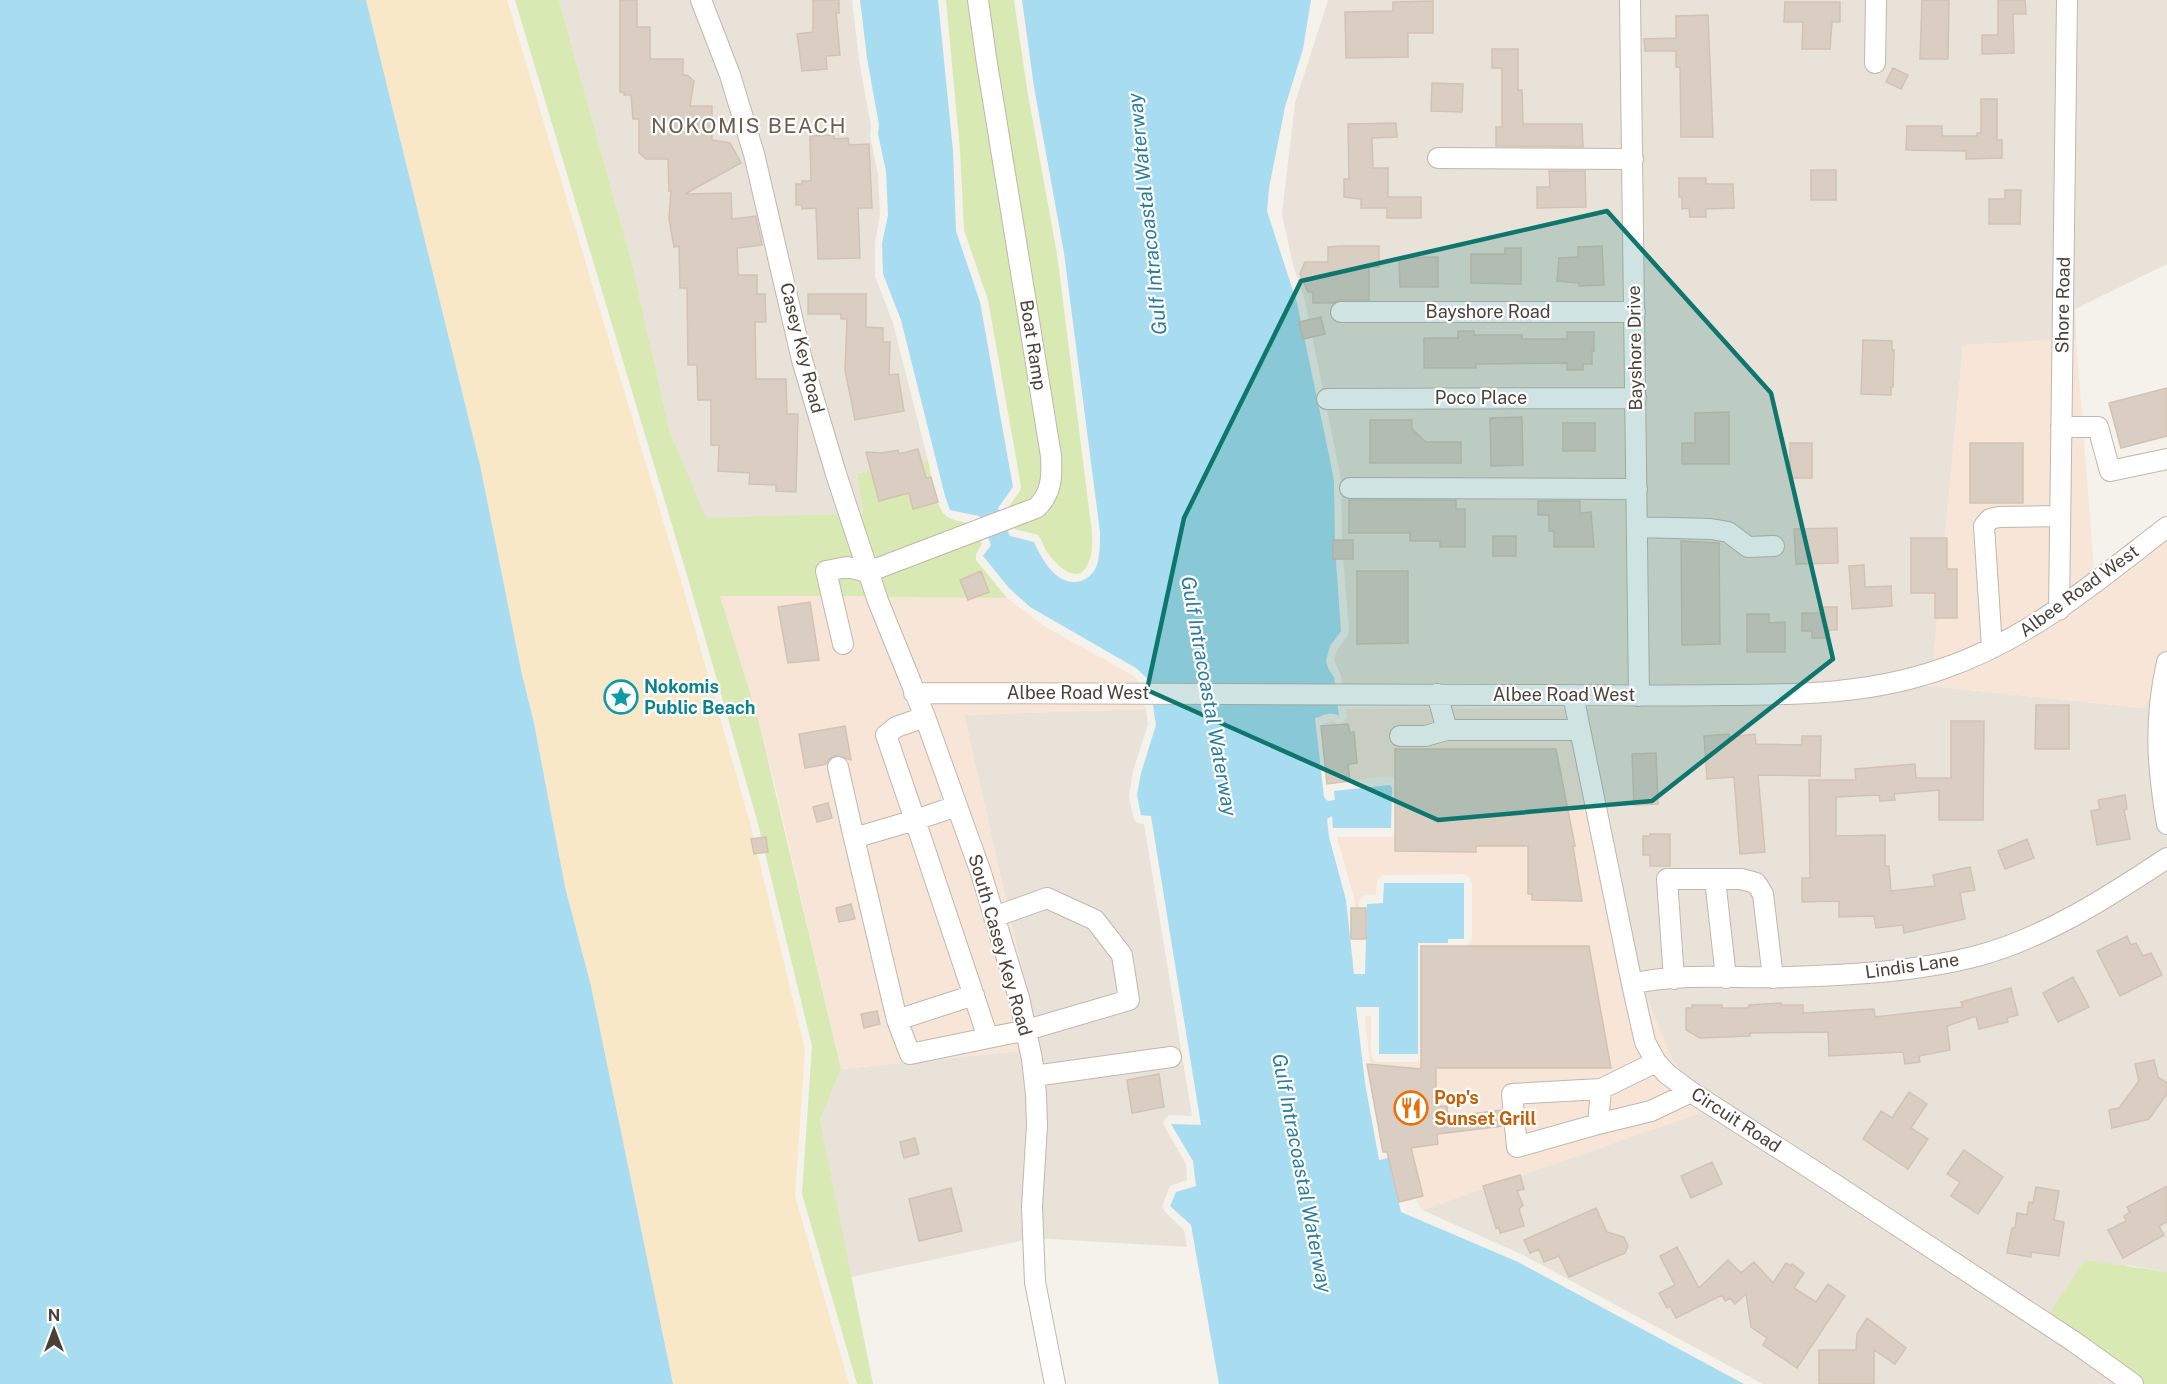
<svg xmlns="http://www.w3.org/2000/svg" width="2167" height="1384" font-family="'Public Sans',sans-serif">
<rect width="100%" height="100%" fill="#f5f1eb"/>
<!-- residential -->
<path fill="#e9e2d9" d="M559,0H691L721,79L745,156L764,230L793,363L840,514L706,519L669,429L632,263Z
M711,0H852L859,60L871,126L870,136L878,174L880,214L875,243V276L893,323L928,461L857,473L863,513L859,514L810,357L763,150Z
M1328,0H1622L1630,686L1342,684L1341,676L1334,660L1337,650L1348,635L1349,630L1342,546L1341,480L1305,301L1293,265L1282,214L1295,103Z
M1640,0H2167V264L2075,309L2076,339L1963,345L1933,662L1860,679L1825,683L1648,686Z
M2167,661V1272L2127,1265L2138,1384H1763L1521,1254L1422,1210L1714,1108L1673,1062L1634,967L1575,708L1825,703L1863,699L1918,687L1931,686L2144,708Z
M1146,709L1148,724L1133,771L1129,797L1134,820L1138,823L1144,824L1192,1116L1169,1115L1165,1119L1163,1124L1186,1164L1187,1180L1170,1186L1162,1207L1165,1212L1184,1230L1187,1247L1034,1238L851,1277L820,1120L841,1069L1040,1049L964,715Z"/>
<!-- commercial -->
<path fill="#f7e5d7" d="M2076,339L2094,570L2054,602L2022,622L1984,641L1933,662L1963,345Z
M2167,539V661L2144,708L1931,686V683L1964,672L2030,640L2063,619Z
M720,595L867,596L905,695V703H909L910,706L917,703L1145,704L1146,709L964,715L1040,1049L841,1069L774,781Z
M886,597L1007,598L1044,626L1132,675L1141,683H920Z
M1575,708L1634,967L1673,1062L1715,1108L1422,1210L1397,1164L1372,1082L1365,1016H1371V1054L1374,1061L1379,1062H1417L1422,1061L1466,947L1472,939V883L1470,878L1464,874L1382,875L1377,880L1376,894L1364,895L1359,901L1358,943L1354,898L1337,837H1391L1396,834V779L1391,776L1330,783L1323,724L1333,721L1337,724H1342L1347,717L1346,709Z"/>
<!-- green -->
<path fill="#d8e9b4" d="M515,0H559L632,263L669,429L706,518L840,514L867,596H720L758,719L841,1069L820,1120L873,1384H857L802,1194L812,1046L757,820L689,582Z
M946,0H1014L1027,89L1057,254L1092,533C1092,542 1093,552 1089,561C1080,589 1056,565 1047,552C1043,546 1042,540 1038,535L1015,529L1007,509L1020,491L1021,486L988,300L964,230L960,150Z
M928,461C931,474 936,508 946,516C952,521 966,522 974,524L982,544L976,554V560L1007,598L886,597L859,514L863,513L857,473Z
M2085,1260L2167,1272V1384H2138L2039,1329Z"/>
<!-- sand -->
<path fill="#f9e8c8" d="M366,0H507L682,584L750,823L805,1049L795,1196L849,1384H673L591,986L565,887L534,723L521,670L480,465Z"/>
<!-- water -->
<path fill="#a8dcf1" d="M0,0H366L480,465L521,670L534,723L565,887L591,986L673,1384H0Z
M860,0H938L953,151L956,231L980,302L1013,487L998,508L1010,536L1034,542C1042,560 1058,588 1081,581C1089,578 1094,573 1097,565C1100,555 1100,543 1100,532L1064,253L1034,87L1022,0H1311L1303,49L1285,107L1269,188L1267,211L1297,303L1330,460L1334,481L1335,547L1341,631L1330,646L1326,661L1329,670L1334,677L1339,716C1330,710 1323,716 1315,718L1324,797L1328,801L1335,800L1334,791L1390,785L1392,788L1391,828H1333L1332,816L1327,819L1329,837L1346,900L1354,974H1365L1367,904L1383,903L1384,883H1464V939H1448V943H1418V1054H1379V1007H1356L1365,1083L1379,1160L1388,1158L1401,1212L1518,1262L1744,1384H1219L1191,1225L1170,1206L1176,1192L1196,1186L1193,1161L1171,1124L1201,1125L1151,816L1141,815L1137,795L1141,773L1156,725L1149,680L1136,668L1030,607L1009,588L983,556L991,545L979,516L950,510L945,496L901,320L883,274L882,243L888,215L886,171L878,134L879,125L867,58Z"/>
<!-- building -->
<path fill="#dacec3" stroke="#d2c2b3" stroke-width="1.5" d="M620,0H637V27H650V59H683V75H687L694,81L690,106H712V140L730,143L741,163L685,194L731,193L732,219L756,216L762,245L737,248L738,275H757V294H765L766,322H755L756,379H786L787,414H798L796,492L776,491V485L749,484L750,473L718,471L719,445H711V400H698L697,365H688L687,288H680L679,246L674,247L669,219L671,191H669L668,159H646L639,153V119H633L631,95H624V92H620Z
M813,0H839V13H836L840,55L826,56L827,69L802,71L797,34L813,32Z
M1922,0H1949L1948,59H1920Z
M1998,0H2025L2026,14H2013L2014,53L1982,54V35H1998Z
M1433,1V33H1408V57L1346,58L1345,12L1393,11V2Z
M1785,2H1840V22H1832L1830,49H1802L1803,22H1784Z
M1708,15L1713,137H1681L1680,67H1676V51H1645L1644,39L1676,38V16Z
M1492,49H1518V90H1522L1523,124H1582L1583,147L1496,146V127H1502V68H1492Z
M1893,68L1908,75L1901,89L1886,82Z
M1432,83L1463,84L1462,112L1431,111Z
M1981,99H1997V140H2002V158L1966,159V151L1906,150L1907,126H1942V136H1977V133H1981Z
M1396,123L1397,137L1372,138L1373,168H1388V197H1421V218H1387V208H1361V199L1344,197V179H1349L1348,124Z
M834,135V139L848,138L849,145L869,144L872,208H858L860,258L818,259L816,208L802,209V205H796V184H802V181H811L810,136Z
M1811,170H1836V200H1811Z
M1549,171H1585L1586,207L1537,208V187H1550Z
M1679,178H1706V184H1733L1734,208L1706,209V217H1690L1689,208L1682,209V197H1679Z
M2005,190H2021L2020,224H1989V199H2005Z
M1342,246H1379V267H1369V300H1341L1333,303H1313V292H1308L1300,274L1305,262H1328V247Z
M1602,246L1604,285L1579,286V283L1557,281L1559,258L1578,257V247Z
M1505,248H1521V284L1471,283V254H1505Z
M1438,257V287H1400L1399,258Z
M808,294H866V327L883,328V342H890L889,375L898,374L904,411L855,420L845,370L847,319H841V314H808Z
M1321,317L1325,334L1303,339L1299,322Z
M1458,331H1474V335H1522V339H1567V332H1594V351H1592V364H1583V370H1567V363L1476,364V368H1424V338H1458Z
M1863,340L1892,341V350H1894L1893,387H1891V395L1861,394Z
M2167,388V436L2121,448L2109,403Z
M1729,412V464H1682V443H1695V413Z
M1522,417L1523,465L1491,466L1490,418Z
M1370,420H1412V429L1426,442H1461V463H1370Z
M1563,423H1595V451H1563Z
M1790,443H1812V478H1790Z
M1970,443H2023V503H1970Z
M918,449L926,478L931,477L938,502L913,509L909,493L879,501L866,452L882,453L898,450L899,454Z
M1349,500H1456V509H1465V547H1440V541H1410V533H1349Z
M1538,501H1580V513L1591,512L1594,547H1554V531H1549V515H1538Z
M1837,528L1838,563L1796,564L1794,529Z
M1493,536H1516V556H1493Z
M1911,538H1947V569H1957V618H1935V593H1911Z
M1333,540H1353V559H1333Z
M1681,541L1719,543L1720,644L1682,645Z
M1864,565L1865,587L1891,586L1892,606L1852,609L1849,566Z
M981,571L989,592L968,600L960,580Z
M1357,571H1408V643L1357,644Z
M810,602L819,660L788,663L778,607Z
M1821,607H1837V630H1829V638H1812V631H1802V613H1821Z
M1747,614H1769V623L1785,622V652H1747Z
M2036,705H2069V749H2035Z
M1951,721H1984L1983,820H1939V790L1894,794L1895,800L1880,801L1879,795L1836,797V836L1885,835V866H1889L1891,891L1935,886L1933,875L1970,867L1975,890L1960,893L1965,919L1904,933L1903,925L1876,928L1874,916L1839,917V901L1802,902V878H1810L1809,780H1856L1855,769L1915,764L1916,778H1951Z
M1348,724L1350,733L1354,732L1357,763L1348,764L1350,781L1327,784L1321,726Z
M845,726L851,760L836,755L829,759L826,764L805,768L799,734Z
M1729,734V737L1755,734L1756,744L1802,745V736H1821L1820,776L1758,775L1765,852L1740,854L1734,777L1707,779L1704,736Z
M1395,749H1556L1575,846H1573L1582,901L1532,900V894H1528V846H1476V852L1395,851Z
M1656,753L1658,804L1634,805L1632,754Z
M2125,795L2127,809L2124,810L2130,839L2097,845L2091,811L2100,809L2098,800Z
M828,803L832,818L817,822L813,807Z
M1650,834H1670V866H1650V855H1643V836H1650Z
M766,837L768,852L754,854L751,839Z
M2027,839L2034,858L2005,869L1998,851Z
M851,904L855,919L839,922L836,908Z
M1351,908H1366V939H1351Z
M2127,936L2131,945L2136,943L2143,956L2151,953L2162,975L2120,996L2097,951Z
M1421,946H1589L1611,1068H1436V1106H1447L1448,1117L1501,1110L1503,1126L1437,1134L1438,1144L1411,1148L1423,1196L1399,1202L1387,1152H1383L1367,1064L1421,1069Z
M2073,977L2089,1007L2058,1022L2043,993Z
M2011,988L2018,1015L2007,1018L2008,1022L1979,1029L1976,1016L1947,1026L1950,1050L1919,1056L1920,1062L1905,1064L1903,1052L1829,1056L1828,1032L1750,1033V1036L1700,1038L1686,1030V1008H1692V1005H1722V1008H1749V1005L1781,1003V1005H1803V1013L1874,1009L1875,1017L1963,1007L1961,1002Z
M877,1011L880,1024L864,1028L861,1014Z
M2154,1060L2158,1077L2167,1083V1094L2149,1119L2112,1128L2109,1110L2119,1108L2139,1081L2135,1064Z
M1159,1074L1164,1107L1132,1113L1127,1080Z
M1909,1092L1927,1104L1911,1128L1928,1139L1908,1169L1863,1139L1881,1111L1892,1118Z
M915,1138L919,1154L904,1158L900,1142Z
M1964,1150L2003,1177L1978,1214L1951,1196L1960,1182L1947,1174Z
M1712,1162L1722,1184L1691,1198L1681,1176Z
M1520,1175L1524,1189L1517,1191L1523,1205L1519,1209L1524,1226L1500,1233L1499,1227L1496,1228L1483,1186Z
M2167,1186V1222L2159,1226L2164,1235L2123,1258L2108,1230L2126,1221L2124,1216L2130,1212L2127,1207Z
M2036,1187L2059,1191L2054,1220L2064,1222L2059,1256L2031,1252V1257L2007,1253L2012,1228H2015L2017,1213L2027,1215L2029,1202L2033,1203Z
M951,1188L962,1231L919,1241L909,1199Z
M1596,1208L1607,1232L1624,1237L1628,1246L1625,1253L1569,1277L1559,1256L1544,1262L1539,1249L1530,1253L1524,1240Z
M1677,1247L1699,1288L1728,1260L1741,1273L1754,1262L1773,1283L1786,1263L1791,1266L1792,1264L1804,1273L1794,1288L1816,1302L1828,1284L1845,1296L1797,1368L1763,1345L1767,1338L1751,1327L1746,1294L1735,1304L1730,1298L1725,1301L1722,1295L1676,1318L1670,1306L1667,1308L1659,1293L1675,1285L1660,1256Z
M1867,1318L1906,1348L1895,1364L1874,1350V1384H1819V1350H1856L1857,1334Z"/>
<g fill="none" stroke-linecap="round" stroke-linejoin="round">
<!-- minor casing -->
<g stroke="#c1b7ad" stroke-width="22">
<path id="minor" d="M701,0L730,75L754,154L802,360L836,474L878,601L925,717L981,873L1019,998L1032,1059L1036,1094L1037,1125L1032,1207L1035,1282L1055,1384
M1630,0L1639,696
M1875,63L1876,0
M1438,158L1633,159
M1341,312H1635
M1327,399L1636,398
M2061,427H2098L2110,471L2167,459
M1350,488L1637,489
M1637,527L1711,529L1728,532L1748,547L1774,546
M2059,610L2067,0
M843,644L826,571L847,567L868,572L1036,508C1052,494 1052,476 1051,456L986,57L978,0
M1992,648L1984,526L1990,519L1999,517L2060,516
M2167,662C2154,721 2157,765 2167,824
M914,693C1123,694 1332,694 1541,695C1602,695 1663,696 1723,695C1798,695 1871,694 1942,669C2030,639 2095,582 2167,527
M1437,694L1447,730
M1573,695L1632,984L1645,1042L1656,1062L1667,1074L1691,1092L1819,1174L2073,1341L2133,1384
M925,717L896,727L886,735L915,820L854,838L897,1020L974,995
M1400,736H1425L1447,730H1580
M838,767L854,838
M957,806L915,820L988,1038L1027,1030L1129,1000L1122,955L1095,920L1047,898L994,917
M1715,879H1741L1756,883L1763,894L1773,978
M1674,979L1667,879H1715L1726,978
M1632,984C1680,972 1737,979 1787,977C1850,975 1916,972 1977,956C2047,937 2108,897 2167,858
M897,1020L910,1054L988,1038
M1656,1062L1601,1089L1512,1094L1517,1147L1598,1124L1651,1111L1691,1092
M1034,1076L1171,1057
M1598,1124L1601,1089"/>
</g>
<!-- minor -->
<use href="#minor" stroke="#fff" stroke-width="20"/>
</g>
<!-- marked area -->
<path fill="#0f766e" fill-opacity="0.2" stroke="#0f766e" stroke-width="4.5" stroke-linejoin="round" d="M1607,211L1771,393L1833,659L1652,801L1438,820L1147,690L1184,518L1301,281Z"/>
<!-- icons -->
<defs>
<g id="sight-ring" transform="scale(1.725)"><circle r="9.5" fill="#fff" stroke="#0f9aa8" stroke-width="1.5"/><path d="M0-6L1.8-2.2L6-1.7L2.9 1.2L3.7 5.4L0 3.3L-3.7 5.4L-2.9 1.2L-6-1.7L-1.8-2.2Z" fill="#0f9aa8"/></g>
<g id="restaurant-ring" transform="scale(1.725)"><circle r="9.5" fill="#fff" stroke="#e8710a" stroke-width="1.5"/><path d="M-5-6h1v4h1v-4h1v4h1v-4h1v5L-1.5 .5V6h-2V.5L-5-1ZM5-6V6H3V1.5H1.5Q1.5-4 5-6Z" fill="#e8710a"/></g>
</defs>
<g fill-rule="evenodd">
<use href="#sight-ring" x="621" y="697"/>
<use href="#restaurant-ring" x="1411" y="1108"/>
</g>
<g text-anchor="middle" stroke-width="4.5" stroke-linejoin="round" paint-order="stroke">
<!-- street labels -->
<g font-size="18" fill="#4a4138" stroke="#fff">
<text transform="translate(2063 305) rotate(-89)" y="6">Shore Road</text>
<text x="1488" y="318">Bayshore Road</text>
<text transform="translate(1033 345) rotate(81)" y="6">Boat Ramp</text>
<text transform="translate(802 348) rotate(76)" y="6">Casey Key Road</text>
<text transform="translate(1635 348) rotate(-91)" y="6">Bayshore Drive</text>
<text x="1481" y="404">Poco Place</text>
<text transform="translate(2079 591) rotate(-36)" y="6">Albee Road West</text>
<text x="1078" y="699">Albee Road West</text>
<text x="1564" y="701">Albee Road West</text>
<text transform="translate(1000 945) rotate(74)" y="6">South Casey Key Road</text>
<text transform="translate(1912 966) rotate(-8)" y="6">Lindis Lane</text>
<text transform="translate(1736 1120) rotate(33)" y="6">Circuit Road</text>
</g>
<!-- culture labels -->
<g font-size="18" font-weight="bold" fill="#0d838f" stroke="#fff" text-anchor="start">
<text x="644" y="693">Nokomis<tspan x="644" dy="21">Public Beach</tspan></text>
</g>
<!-- food labels -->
<g font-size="18" font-weight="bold" fill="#c56008" stroke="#fff" text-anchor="start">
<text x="1434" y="1104">Pop's<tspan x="1434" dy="21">Sunset Grill</tspan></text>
</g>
<!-- water labels -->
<g font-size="20" font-style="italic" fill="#2a7c9f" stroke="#fff">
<text transform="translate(1147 214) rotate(-96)" y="7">Gulf Intracoastal Waterway</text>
<text transform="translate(1209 696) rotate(80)" y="7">Gulf Intracoastal Waterway</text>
<text transform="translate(1302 1173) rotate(79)" y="7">Gulf Intracoastal Waterway</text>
</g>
<!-- quarter labels -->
<g font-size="21" letter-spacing="1.5" fill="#6d5d4f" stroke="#fff">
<text x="749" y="133">NOKOMIS BEACH</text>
</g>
</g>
<!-- north arrow -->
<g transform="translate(54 1330)" stroke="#ffffff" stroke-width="4.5" paint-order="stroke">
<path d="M0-4.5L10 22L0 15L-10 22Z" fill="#4a4138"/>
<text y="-9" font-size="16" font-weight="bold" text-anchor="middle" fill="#4a4138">N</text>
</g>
</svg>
